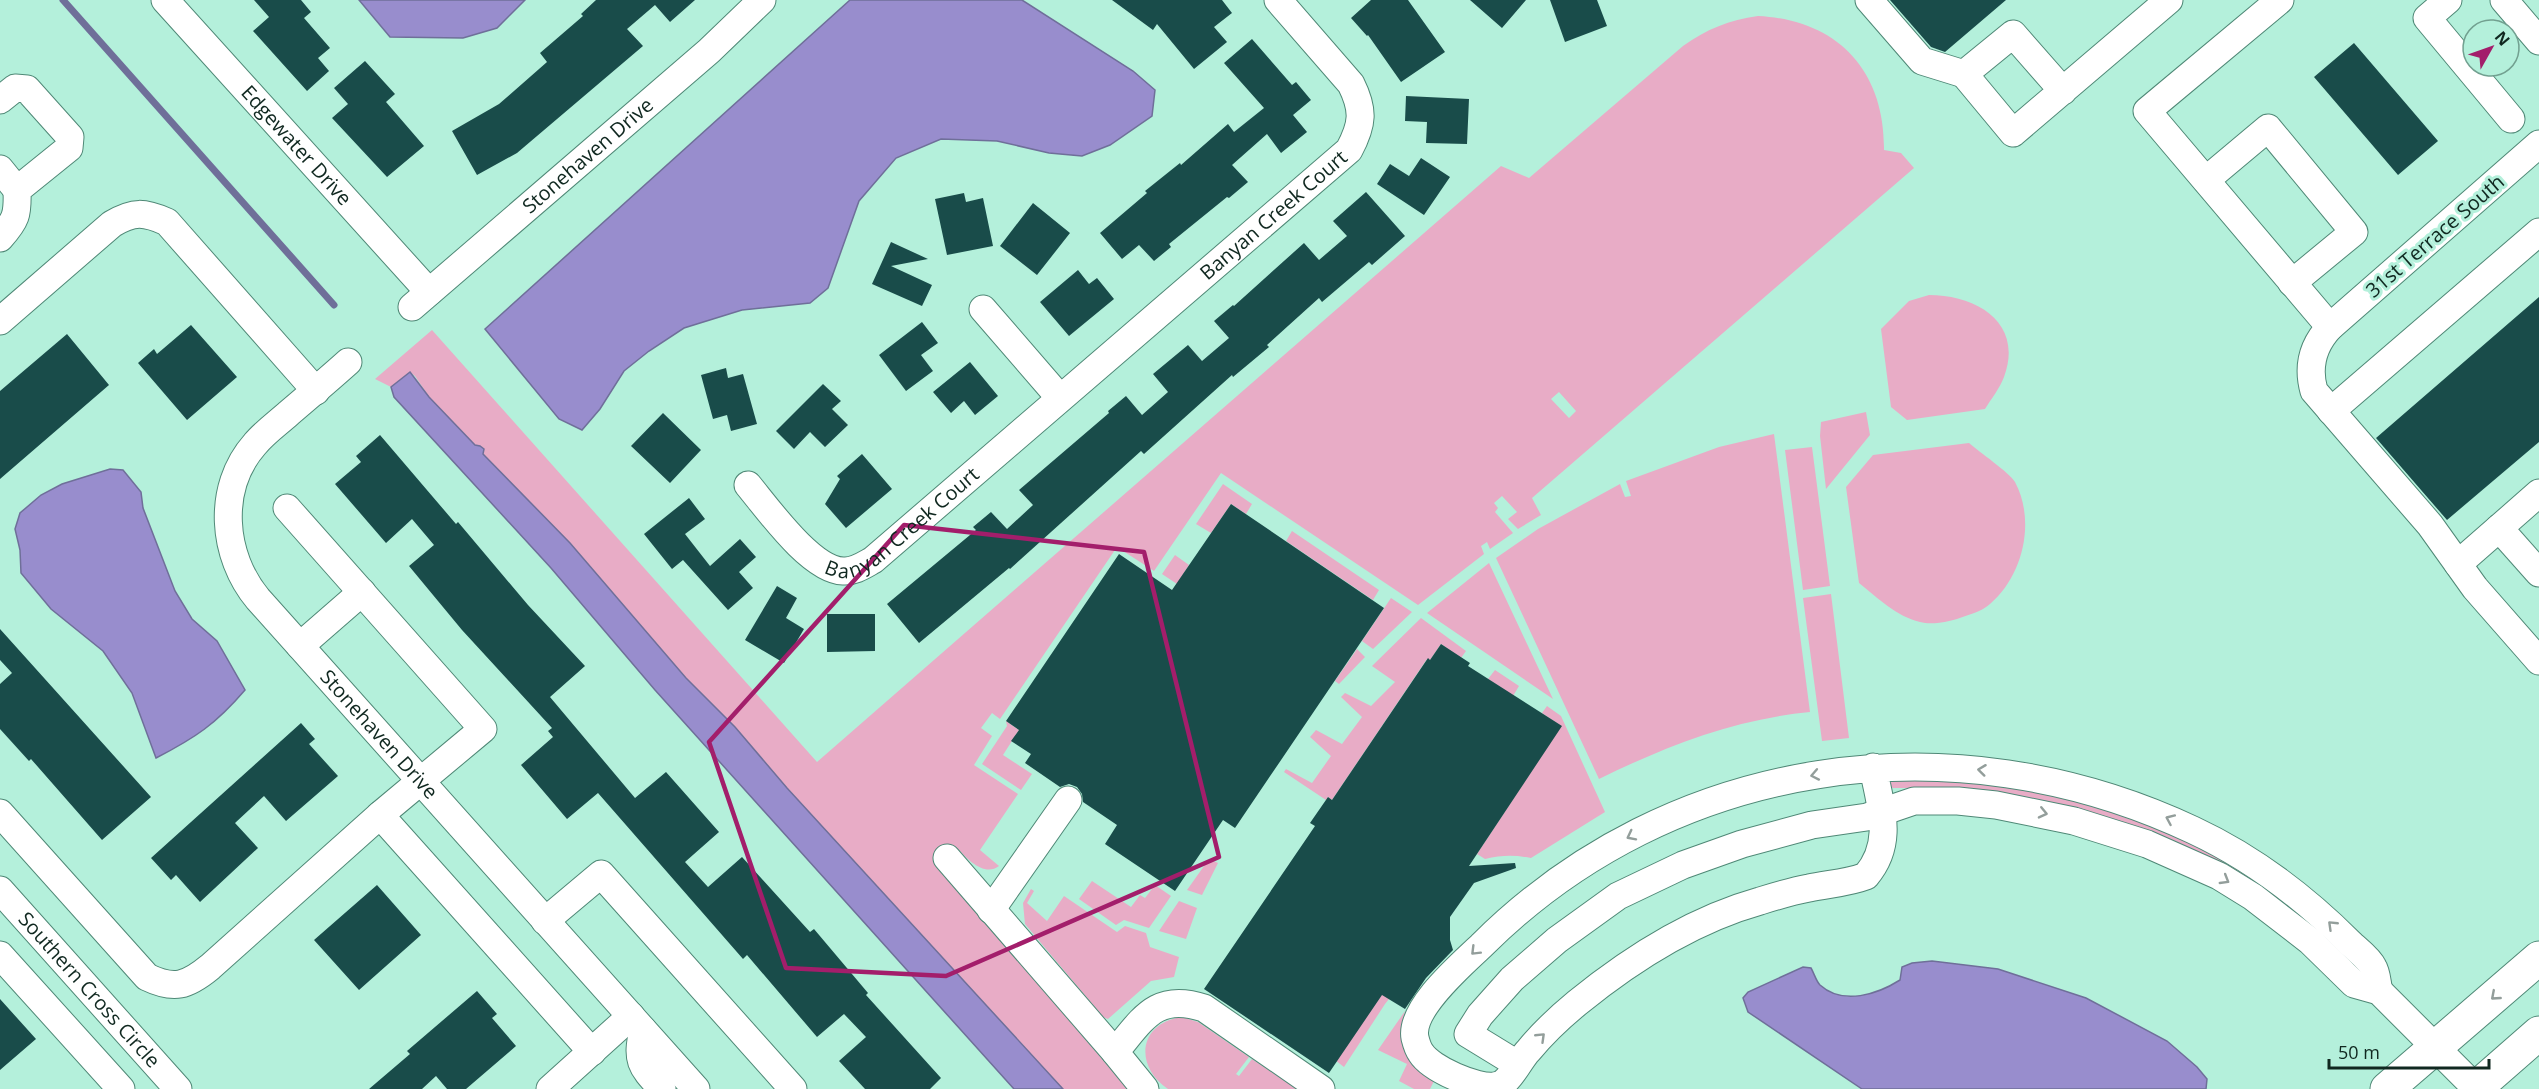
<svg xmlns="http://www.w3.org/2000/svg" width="2539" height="1089" font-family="'Open Sans',sans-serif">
<rect width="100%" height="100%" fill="#b4f0db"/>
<!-- green -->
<path fill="#e8acc6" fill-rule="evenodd" d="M1758,16C1838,20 1885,71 1884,150L1901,153L1914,168L1532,498L1541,515L1518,529L1508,519L1517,512L1502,496L1494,503L1498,508L1495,512L1513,533L1490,549L1487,542L1481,546L1484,554L1418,605L1221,473L1154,571L1117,547L1000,719L992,713L981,728L992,736L974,765L1018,794L980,850L999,866C985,877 968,860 959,850L941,863L939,868L1128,1089H1063L787,788L735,727L686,678L570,543L483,454L484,449L475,445L429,397L415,376L410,372L391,387L375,379L432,330L817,762L1501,166L1529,178L1683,46C1707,29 1729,20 1758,16ZM1559,392L1576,411L1569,418L1551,399Z
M1929,295C1977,295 2024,323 2004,377C2000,388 1991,399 1985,409L1907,420L1891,407L1881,329L1909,301Z
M1866,412L1870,435L1826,489L1820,436L1821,422Z
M1774,434L1810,712C1735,719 1666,746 1599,779L1496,558L1538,529L1620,484L1625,497L1631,496L1626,481L1719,447Z
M1969,443C1979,452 2009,472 2015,482C2036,521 2023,576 1990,604C1981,612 1968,615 1957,619C1947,622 1931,625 1920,622C1896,616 1879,599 1859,583L1846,487L1873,455Z
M1812,447L1830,586L1803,590L1785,450Z
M1223,484L1252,504L1246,514L1231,504L1211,533L1196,524Z
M1292,531L1379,590L1373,600L1286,541Z
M1175,555L1189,565L1177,584L1162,574Z
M1489,563L1553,699L1427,613Z
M1831,594L1849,738L1822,741L1803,598Z
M1391,598L1412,612L1373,649L1362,641Z
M1421,618L1466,651L1461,658L1441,644L1430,660L1427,659L1332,800L1328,797L1326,800L1284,772L1286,769L1312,783L1331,756L1310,737L1316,730L1342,744L1362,717L1341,697L1345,693L1371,706L1395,682L1372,666Z
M1357,649L1365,657L1339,684L1335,681Z
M1495,670L1519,686L1513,696L1488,679Z
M1547,706L1561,716L1605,812L1531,858C1515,855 1502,855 1485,859L1477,854L1561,726L1542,713Z
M1006,721L1019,730L1003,755L1032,774L1021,790L982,764L1007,726Z
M1892,778C1924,780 1957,778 1989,782C2102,797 2238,846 2316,931L2273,896L1941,788H1893L1890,787L1889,781Z
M1209,859L1218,863L1202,895L1187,890Z
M1092,881L1131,907L1140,895L1145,898L1155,885L1171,896L1149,928L1124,920L1116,925L1079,899Z
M1031,889L1034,891L1027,903L1047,921L1064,896L1117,932L1125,926L1146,933L1150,947L1179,957L1174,977L1151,981L1108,1019L1103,1017L1025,924L1023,903Z
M1179,901L1197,908L1186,939L1159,931Z
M1424,932L1409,974L1385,1004L1344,1067L1335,1060Z
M1405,1011C1396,1048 1408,1058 1435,1079L1430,1089H1414L1399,1081L1407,1064L1378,1050Z
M1182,1017L1198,1022L1249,1057L1236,1074L1239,1076L1252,1059L1297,1089H1168C1134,1066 1138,1023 1182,1017Z"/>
<!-- water -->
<path fill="#988dcd" stroke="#6f6f99" stroke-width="1.5" d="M359,0H525L497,28L463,38L390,37Z
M850,0H1022L1133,71L1155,90L1152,116L1110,145L1082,156L1049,153L997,141L941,139L896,158L859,201L828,288L810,303L742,310L684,328L649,351L624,371L600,409L582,430L559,419L485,329Z
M410,372L429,397L475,445L480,446L484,449L483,454L570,543L686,678L735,727L787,788L1063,1089H1014L655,690L551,568L394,397L391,387Z
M110,469L123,470L141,492L143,508L175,591L192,619L217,641L245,690C216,724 195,738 156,758L132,693L103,651L51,609L21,573L20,550L15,529L20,513L41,495L62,484Z
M1932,961L1998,969L2086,998L2167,1041L2197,1067L2207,1079L2206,1089H1862L1748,1012L1743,998L1748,992L1803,967L1811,968C1814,973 1816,981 1820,985C1843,1006 1878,994 1900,980L1902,967L1912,963Z"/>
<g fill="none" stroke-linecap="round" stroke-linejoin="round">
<!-- stream -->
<path stroke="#6f6f99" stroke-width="7" d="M63,0L334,305"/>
</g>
<!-- building -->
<path fill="#194c4a" d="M254,0H301L311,12L304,18L330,48L318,58L329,71L307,91L253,31L269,17Z
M596,0H695L670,22L655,5L627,29L643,46L517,153L477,175L452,131L499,104L547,62L540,53L583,16L581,14Z
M1112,0H1222L1232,13L1214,27L1227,42L1194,69L1157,24L1153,30Z
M1371,0H1408L1445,52L1401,82L1368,35L1367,36L1351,18Z
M1470,0H1526L1502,28Z
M1550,0H1597L1607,26L1565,42Z
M1890,0H2006L1945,52L1931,47Z
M1252,39L1292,85L1296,82L1311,100L1293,115L1307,132L1281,153L1267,134L1232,165L1248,182L1229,198L1227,197L1169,244L1171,247L1154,261L1139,245L1122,259L1100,233L1147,193L1145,191L1180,163L1181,165L1228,124L1234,132L1264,108L1224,63Z
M2354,43L2438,141L2398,175L2314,77Z
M365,61L395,94L386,102L424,146L387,177L332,118L348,104L334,88Z
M1406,96L1469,99L1467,144L1426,143L1427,122L1405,121Z
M1421,158L1450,177L1424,215L1377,184L1390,164L1409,176Z
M1366,192L1405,236L1372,265L1369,262L1322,302L1319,298L1267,345L1269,347L1233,377L1232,375L1144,454L1141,451L1010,569L1009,568L919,643L887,604L976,530L973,527L991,512L1007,529L1033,505L1019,490L1109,413L1108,411L1126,396L1142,415L1168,392L1153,374L1188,345L1202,361L1229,338L1214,321L1233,305L1234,306L1304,243L1319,260L1347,236L1333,221Z
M964,193L966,202L983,198L993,246L947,255L935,199Z
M1033,203L1070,233L1037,275L1000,246Z
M891,242L928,259L891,266L932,285L922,306L872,284Z
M1078,270L1089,284L1097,278L1114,299L1069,336L1040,302Z
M2539,297V442L2447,520L2376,438Z
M922,322L938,343L921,355L933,371L906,391L879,355Z
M191,325L237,377L187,420L138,363L154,349L157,354Z
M67,334L109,385L0,479V391Z
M970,362L998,396L975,415L964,401L951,413L933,392Z
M726,368L728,378L743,374L757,424L731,431L727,415L713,419L701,375Z
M823,384L841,401L832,409L848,425L825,447L810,432L794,449L776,431Z
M663,413L701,450L670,483L631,446Z
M380,435L456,524L458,522L528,605L585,666L550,697L635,798L666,772L719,832L685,862L708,887L742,857L810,932L814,929L868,993L866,995L941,1078L930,1089H865L839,1061L866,1037L844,1014L817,1037L747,955L743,959L598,793L567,819L521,765L553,737L548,731L552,728L462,630L409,566L434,545L412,519L386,543L335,484L361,462L356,456Z
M862,454L892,489L846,528L825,504L840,479L837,476Z
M689,498L705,519L685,534L710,566L740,539L756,557L739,572L753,588L728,610L683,560L672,569L644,534Z
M1231,504L1384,608L1235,828L1223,820L1175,891L1105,844L1117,825L1083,802L1082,794L1077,787L1069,784L1060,787L1025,763L1031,754L1011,741L1019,730L1006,721L1119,554L1172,590Z
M777,586L797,598L786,618L804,629L784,663L745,640Z
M827,614H875V651L827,652Z
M0,629L151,797L102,840L31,759L29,761L0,729V684L12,673L0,660Z
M1441,644L1470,663L1468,666L1562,726L1469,866L1515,863L1516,868L1474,883L1450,917V940L1453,950L1426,978L1405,1009L1382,995L1329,1073L1204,989L1315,826L1310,823L1328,797L1332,800L1428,658L1430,660Z
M301,723L315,739L309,744L338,776L286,821L264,796L235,823L258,848L200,902L176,875L171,880L151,858Z
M377,885L421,935L359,990L314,940Z
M477,991L497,1014L492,1018L516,1046L466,1089H447L436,1076L422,1089H369L410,1054L407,1051Z
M0,999L36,1039L0,1070Z"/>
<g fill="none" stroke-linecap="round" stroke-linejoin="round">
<!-- minor casing -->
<g stroke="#4f8876" stroke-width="29">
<g id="minor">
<path id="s1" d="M165,0L429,292"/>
<path d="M1869,0L1922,61L1964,74"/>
<path d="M2280,0L2147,111L2330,327"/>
<path d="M2448,0L2427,18L2511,119"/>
<path d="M2504,0L2539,41"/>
<path d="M2063,91L2013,34L1964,74L2013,133L2169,0"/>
<path d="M0,100L15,88L27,89L70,137L69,148L17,190C18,215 16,220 0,238"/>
<path d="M2539,144L2330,327C2313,345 2307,366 2314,391L2430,525L2475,588L2539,661"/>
<path d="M0,169L17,190"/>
<path d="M2206,180L2268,128L2354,232L2292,283"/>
<path id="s2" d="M412,307L709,51L762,0"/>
<path d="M983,309L1060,398"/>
<path d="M0,321L112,224C134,211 144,212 167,222L316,391"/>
<path id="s3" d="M348,362C329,379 309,396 289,413C278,423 265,432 255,444C216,488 222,556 258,599L696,1089"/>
<path d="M2331,411L2539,232"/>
<path id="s4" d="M748,485C768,509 811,570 843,571C854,572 864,565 873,560L1349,150C1363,124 1364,110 1351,84L1278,0"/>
<path d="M287,508L483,729L380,815"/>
<path d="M2499,528L2539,573"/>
<path d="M2458,564L2539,493"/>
<path d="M300,646L362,592"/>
<path d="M1873,767C1880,806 1895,842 1866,876C1848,883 1828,884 1809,888C1793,891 1776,896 1760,901C1692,920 1631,959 1577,1003C1560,1017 1543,1033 1529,1050C1520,1059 1513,1076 1503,1083C1501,1085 1498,1085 1495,1086C1477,1089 1431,1069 1421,1053C1418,1049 1416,1042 1415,1038C1409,1009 1462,964 1482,945C1671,757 1953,717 2193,830C2251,857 2304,897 2350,943C2356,949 2369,958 2373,967C2377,973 2377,984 2379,991"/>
<path d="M0,813L147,977C174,990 187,986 210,967L380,815L592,1052"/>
<path d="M947,858L1115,1052"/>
<path id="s5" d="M0,890L178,1089"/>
<path d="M991,910L1068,800"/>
<path d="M545,921L601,874L793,1089"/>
<path d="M0,955L121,1089"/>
<path d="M643,1030C636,1062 641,1066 662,1089"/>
<path d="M1517,1064L1468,1034L1480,1015L1512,979L1557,940L1618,896L1683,865L1742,844L1812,825L1867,817L1914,801H1958L1996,805L2074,821L2147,844L2219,876L2253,897L2310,941L2354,984L2379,991L2477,1089"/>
<path d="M550,1089L631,1016"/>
<path d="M1145,1089L1115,1052C1143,1019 1156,992 1204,1008L1321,1089"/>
</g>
</g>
<!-- major casing -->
<g stroke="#4f8876" stroke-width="35">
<path id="major" d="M2387,1089L2539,958
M2475,1089L2539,1033"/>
</g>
<!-- minor -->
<use href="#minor" stroke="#fff" stroke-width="27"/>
<!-- major -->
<use href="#major" stroke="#fff" stroke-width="33"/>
</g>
<!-- one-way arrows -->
<defs><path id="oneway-chevron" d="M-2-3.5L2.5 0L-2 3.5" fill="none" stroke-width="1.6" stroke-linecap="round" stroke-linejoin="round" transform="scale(1.5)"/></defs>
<g stroke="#939e9b">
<use href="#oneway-chevron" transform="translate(1982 770) rotate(-173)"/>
<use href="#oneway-chevron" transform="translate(1815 775) rotate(169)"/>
<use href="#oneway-chevron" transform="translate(2043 813) rotate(13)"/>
<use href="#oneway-chevron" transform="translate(2170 819) rotate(-156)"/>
<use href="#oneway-chevron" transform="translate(1631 836) rotate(153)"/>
<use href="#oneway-chevron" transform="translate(2225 880) rotate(31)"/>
<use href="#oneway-chevron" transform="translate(2332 925) rotate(-136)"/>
<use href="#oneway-chevron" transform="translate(1475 951) rotate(135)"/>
<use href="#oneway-chevron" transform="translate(2495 996) rotate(139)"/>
<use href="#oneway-chevron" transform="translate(1541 1037) rotate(-44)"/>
</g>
<!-- marked area -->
<path fill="none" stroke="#a31e6b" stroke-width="4.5" stroke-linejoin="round" d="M904,525L1144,552L1219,857L946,976L786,968L709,742Z"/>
<g text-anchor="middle" stroke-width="6" stroke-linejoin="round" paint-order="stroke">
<!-- street labels -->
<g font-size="20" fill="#102820" stroke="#b4f0db">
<text dy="7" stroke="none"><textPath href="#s1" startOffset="196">Edgewater Drive</textPath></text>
<text dy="7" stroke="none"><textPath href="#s2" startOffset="232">Stonehaven Drive</textPath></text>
<text dy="7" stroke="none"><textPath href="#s4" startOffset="692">Banyan Creek Court</textPath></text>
<text transform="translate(2435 236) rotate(-41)" y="7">31st Terrace South</text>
<text dy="7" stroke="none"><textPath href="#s4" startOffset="206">Banyan Creek Court</textPath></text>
<text dy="7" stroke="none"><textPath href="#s3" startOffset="474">Stonehaven Drive</textPath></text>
<text dy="7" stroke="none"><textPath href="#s5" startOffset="134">Southern Cross Circle</textPath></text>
</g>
</g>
<!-- north arrow -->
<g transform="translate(2491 48) rotate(50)"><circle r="28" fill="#b4f0db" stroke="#72a090" stroke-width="1.5"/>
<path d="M0-4.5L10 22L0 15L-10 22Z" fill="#a31e6b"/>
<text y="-9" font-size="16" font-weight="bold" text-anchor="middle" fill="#102820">N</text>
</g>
<!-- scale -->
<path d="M2329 1059v9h160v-9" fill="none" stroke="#102820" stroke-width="3"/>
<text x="2338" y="1059" font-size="18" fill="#102820" stroke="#b4f0db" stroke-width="4.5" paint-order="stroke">50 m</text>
</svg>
